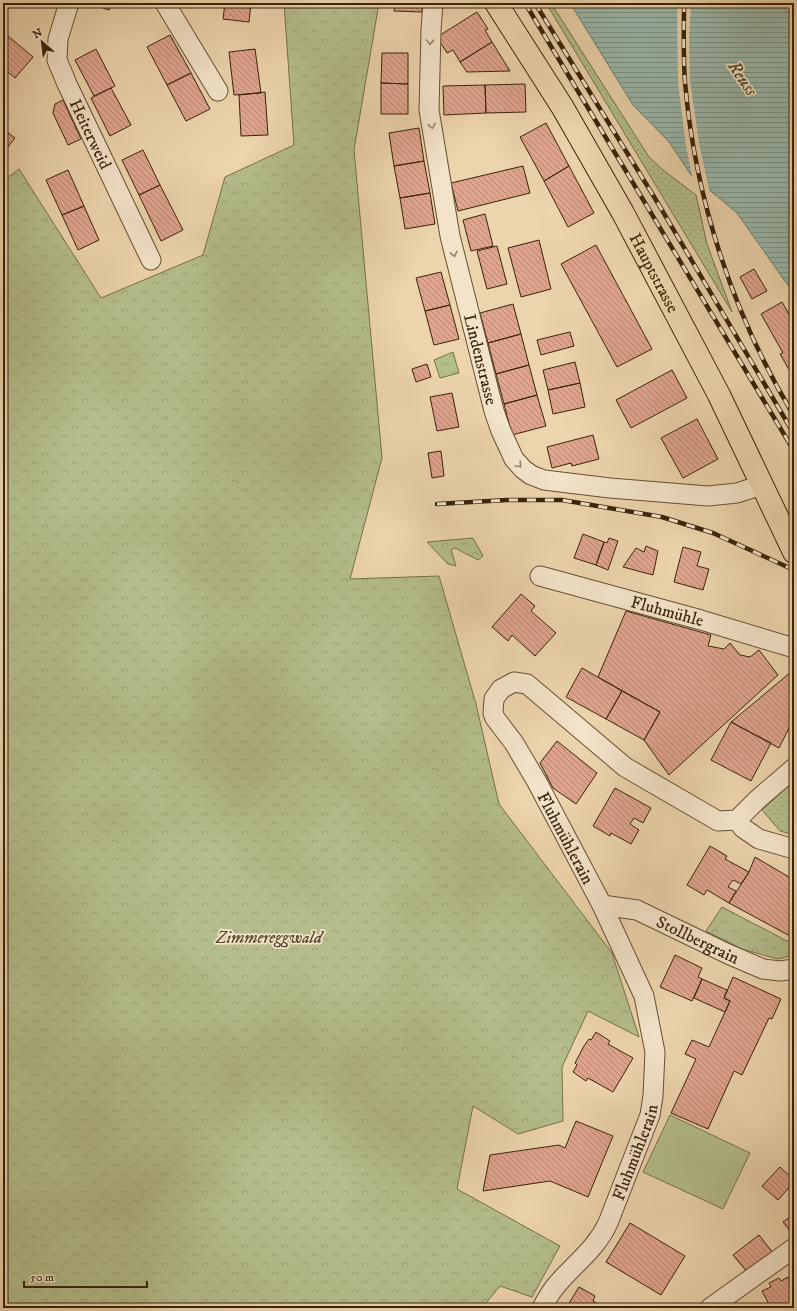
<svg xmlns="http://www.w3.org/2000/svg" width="797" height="1311" font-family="'IM FELL DW Pica',serif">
<defs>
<pattern id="grass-dots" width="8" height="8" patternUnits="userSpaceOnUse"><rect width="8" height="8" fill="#b4bd8c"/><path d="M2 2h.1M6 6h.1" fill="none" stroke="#9ca277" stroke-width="1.8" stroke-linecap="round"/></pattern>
<pattern id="forest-crowns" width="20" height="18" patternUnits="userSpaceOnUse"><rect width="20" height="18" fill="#b4bd8c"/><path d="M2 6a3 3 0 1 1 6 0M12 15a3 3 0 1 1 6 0" fill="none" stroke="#9ca277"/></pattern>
<pattern id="water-rules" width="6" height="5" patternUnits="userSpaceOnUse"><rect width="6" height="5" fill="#99b8ac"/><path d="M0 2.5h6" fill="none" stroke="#7e958a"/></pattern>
<pattern id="building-back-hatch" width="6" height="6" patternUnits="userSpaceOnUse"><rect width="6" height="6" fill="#e1a48d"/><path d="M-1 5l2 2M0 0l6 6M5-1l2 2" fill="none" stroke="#b78571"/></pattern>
</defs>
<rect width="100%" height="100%" fill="#ecd4ac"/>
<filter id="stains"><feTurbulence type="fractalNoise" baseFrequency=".005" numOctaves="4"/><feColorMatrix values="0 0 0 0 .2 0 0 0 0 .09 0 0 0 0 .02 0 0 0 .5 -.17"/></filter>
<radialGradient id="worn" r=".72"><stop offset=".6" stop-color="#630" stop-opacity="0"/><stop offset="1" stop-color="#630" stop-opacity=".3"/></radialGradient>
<!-- grass -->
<path fill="url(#grass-dots)" stroke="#76704a" d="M546,3H551L649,157L663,170L696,195L707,244L732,312Z
M794,781V835L780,831L762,810Z"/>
<!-- forest -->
<path fill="url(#forest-crowns)" stroke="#76704a" d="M284,3H379L354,150L382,458L350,579L439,576L476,704L499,804L612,953L639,1037L588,1011L562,1067L563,1121L518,1134L473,1106L457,1189L560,1246L532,1297L500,1286L482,1308H3V181L19,169L101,298L203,255L225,177L294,145Z
M453,352L459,373L440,378L434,360Z
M473,538L483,556L478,560L455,548L451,550L456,566L448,564L427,542Z
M722,907L787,941L794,938V955L778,959L742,949L706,931Z"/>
<!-- garden -->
<path fill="#b4bd8c" stroke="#76704a" d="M670,1115L750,1153L723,1209L643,1172Z"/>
<!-- water -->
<path fill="url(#water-rules)" stroke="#737c6b" d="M570,3H782L794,21V294L737,213L691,175L669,142L633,105Z"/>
<!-- pier -->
<path fill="#ecd4ac" d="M677,3H691L689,38L690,81L699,143L710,194L693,180L686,146L678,83Z"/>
<!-- building -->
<path fill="url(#building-back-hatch)" stroke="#392309" d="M88,3H112L109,10Z
M225,3H251L249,22L223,19Z
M395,3H422V12L394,11Z
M477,12L488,29L485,30L492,42L460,62L453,50L447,53L437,37Z
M170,35L191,73L167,85L147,47Z
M8,36L33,57L15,78L3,68V39L4,40Z
M492,42L510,71L467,72L460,62Z
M96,49L115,86L94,96L75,60Z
M255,49L261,93L234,95L229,52Z
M382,53H408V84L381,83Z
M191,73L210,109L186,121L167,85Z
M381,83L408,84V114H381Z
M525,84L526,112L486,113L485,85Z
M485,85L486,113L444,115L443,86Z
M111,88L131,125L110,136L91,98Z
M265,92L268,135L241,136L239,95Z
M63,100L81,139L68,145L53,113L55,104Z
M546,123L569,166L544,181L520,137Z
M419,128L424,161L394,166L389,133Z
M3,129L15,138L3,153Z
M143,150L160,185L139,195L122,160Z
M424,161L430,193L400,198L394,166Z
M523,166L530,193L458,211L451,183Z
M569,166L594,213L568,227L544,181Z
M68,170L84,206L62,215L46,180Z
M160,185L183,230L161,241L139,195Z
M430,193L435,224L405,229L400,198Z
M84,206L99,240L78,250L62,215Z
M485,214L493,246L471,251L463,220Z
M539,240L551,289L521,297L508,248Z
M596,245L652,349L617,367L561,264Z
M497,246L507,284L487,289L477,251Z
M754,269L767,291L752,299L740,277Z
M441,272L450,305L425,311L416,278Z
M782,302L794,323V378L780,354L783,353L761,314Z
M513,304L521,334L488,343L480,313Z
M450,305L459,339L434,345L425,311Z
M570,332L574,346L541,355L537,340Z
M521,334L529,365L496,374L488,343Z
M575,362L580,383L548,390L543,370Z
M427,364L431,377L416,382L412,369Z
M529,365L537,395L504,404L496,374Z
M672,370L687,398L631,428L616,400Z
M580,383L585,407L553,414L548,390Z
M452,393L459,427L437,431L430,397Z
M537,395L546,426L512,435L504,404Z
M697,419L718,459L683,478L661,438Z
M593,435L599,459L572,466L571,463L552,468L547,447Z
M441,451L444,476L432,478L428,453Z
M583,534L604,542L596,565L574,558Z
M609,538L618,541L608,570L596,565L604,542L607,543Z
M646,546L658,551L653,575L623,567L636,548L644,552Z
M683,547L701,552L697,566L709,569L703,590L674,582Z
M521,594L535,606L531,611L556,633L535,656L512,635L508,641L492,627Z
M626,611L711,635L708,646L724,649L730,643L740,655L750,657L759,650L778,675L669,775L644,740L660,712L598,677Z
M582,668L622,691L606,719L566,697Z
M791,672L794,675V718L779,748L731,722Z
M622,691L660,712L644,740L606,719Z
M731,722L771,743L751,781L711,760Z
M557,741L597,773L576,804L553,788L540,763Z
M615,788L651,808L643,823L634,818L630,824L639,830L631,844L611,833L610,836L593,826Z
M710,846L727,856L725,859L749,872L741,884L733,880L728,887L736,891L729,903L707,890L704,895L687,885Z
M755,857L794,880V927L790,936L729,903L749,872Z
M675,955L702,968L698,977L702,979L692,1001L660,987Z
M733,977L781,999L772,1019L769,1018L742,1075L734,1071L708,1129L671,1113L696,1059L685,1054L692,1040L709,1047L730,1001L724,998Z
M702,979L727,990L724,998L730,1001L725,1012L694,998Z
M596,1032L610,1041L608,1044L633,1058L613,1092L588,1078L586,1081L573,1072L577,1065L575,1063L584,1046L589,1039L591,1040Z
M576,1121L613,1136L588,1197L550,1181L483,1191L490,1155L559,1145L565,1148Z
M780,1167L794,1180V1182L778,1200L762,1186Z
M794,1214V1236L783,1222Z
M630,1223L685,1256L661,1295L606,1262Z
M759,1235L773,1253L748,1273L733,1255Z
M788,1277L794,1288V1308H771L762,1291L771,1287L769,1283L779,1278L781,1281Z
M579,1287L595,1296L593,1301L605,1308H566Z"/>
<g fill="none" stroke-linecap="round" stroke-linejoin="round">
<!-- minor casing -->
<g stroke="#664f32" stroke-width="21">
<g id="minor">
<path id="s1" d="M69,3L58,39L57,60L67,84L151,260"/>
<path d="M165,3L218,91"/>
<path id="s2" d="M433,3L431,30L429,110L450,236L494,411L501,431L514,459L523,469L531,475L544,480L610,488L708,496L737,493L762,485"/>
<path id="s3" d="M540,576L701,620L794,648"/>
<path d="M737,820L758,799L794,768"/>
<path d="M737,820L743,828L759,839L794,849"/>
<path id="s4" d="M602,905L637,910L728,954L763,969L780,971L794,969"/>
<path id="s5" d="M542,1308C547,1298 553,1288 561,1280C578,1261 597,1247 608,1223L650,1115L653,1096L655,1052L644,996L602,905L537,782L514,743L495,718L493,713L494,699L501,689L514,682L527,684L625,767L718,821L737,820"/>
<path d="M710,1308L794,1248"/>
</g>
</g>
<!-- major casing -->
<g stroke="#392309" stroke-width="24">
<g id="major">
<path id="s6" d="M496,3L563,108L623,213L719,395L794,552"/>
</g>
</g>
<!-- minor -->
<use href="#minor" stroke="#f3e3c9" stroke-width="19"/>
<!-- major -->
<use href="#major" stroke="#ecd4ac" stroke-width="22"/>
<!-- rail casing -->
<g stroke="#392309" stroke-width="4.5">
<path id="rail" d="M525,3L794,451
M535,3L656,200L794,434
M684,3C684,29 683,56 685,82C695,199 733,315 794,416
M437,504L507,500H562L662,517L713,533L794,570"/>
</g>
<!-- rail -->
<use href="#rail" stroke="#f3e3c9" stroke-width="3" stroke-dasharray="9" stroke-linecap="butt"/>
</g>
<!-- one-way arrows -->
<defs><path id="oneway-chevron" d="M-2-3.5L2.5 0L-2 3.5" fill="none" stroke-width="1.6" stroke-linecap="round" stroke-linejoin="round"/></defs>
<g stroke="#968369">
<use href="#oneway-chevron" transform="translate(430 42) rotate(92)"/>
<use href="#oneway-chevron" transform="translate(432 126) rotate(81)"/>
<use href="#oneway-chevron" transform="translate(454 254) rotate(76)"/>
<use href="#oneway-chevron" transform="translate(519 465) rotate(47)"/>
</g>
<g text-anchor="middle" stroke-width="3.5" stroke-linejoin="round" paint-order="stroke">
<!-- street labels -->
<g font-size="17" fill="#392309" stroke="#f3e3c9">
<text dy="6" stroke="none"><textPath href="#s1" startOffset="140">Heiterweid</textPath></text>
<text dy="6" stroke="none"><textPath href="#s6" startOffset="313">Hauptstrasse</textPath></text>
<text dy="6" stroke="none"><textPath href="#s2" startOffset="362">Lindenstrasse</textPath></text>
<text dy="6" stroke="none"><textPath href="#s3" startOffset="132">Fluhmühle</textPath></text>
<text transform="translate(566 838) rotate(62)" y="6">Fluhmühlerain</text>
<text dy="6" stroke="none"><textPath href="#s4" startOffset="103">Stollbergrain</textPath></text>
<text dy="6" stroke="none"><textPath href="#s5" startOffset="184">Fluhmühlerain</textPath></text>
</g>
<!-- park labels -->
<g font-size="17" font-style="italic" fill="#584a2a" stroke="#f3e3c9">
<text x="269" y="943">Zimmereggwald</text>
</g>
<!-- water labels -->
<g font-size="18" font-style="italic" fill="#514832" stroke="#f3e3c9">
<text transform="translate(743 78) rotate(56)" y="6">Reuss</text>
</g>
</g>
<!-- margin -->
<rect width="797" height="1311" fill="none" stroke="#ecd4ac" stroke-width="16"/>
<rect x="4" y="4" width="789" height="1303" fill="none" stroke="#392309" stroke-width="2"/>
<rect x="8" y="8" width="781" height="1295" fill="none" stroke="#392309"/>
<!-- north arrow -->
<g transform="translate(42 42) rotate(332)" stroke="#f3e3c9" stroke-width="3" paint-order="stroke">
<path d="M0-3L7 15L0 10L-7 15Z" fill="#392309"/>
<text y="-6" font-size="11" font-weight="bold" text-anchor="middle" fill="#392309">N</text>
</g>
<!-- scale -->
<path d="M24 1281v6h123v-6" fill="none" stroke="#392309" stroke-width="2"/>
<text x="30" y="1281" font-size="12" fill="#392309" stroke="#f3e3c9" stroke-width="3" paint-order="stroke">50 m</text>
<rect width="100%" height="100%" filter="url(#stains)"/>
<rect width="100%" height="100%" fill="url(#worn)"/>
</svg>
